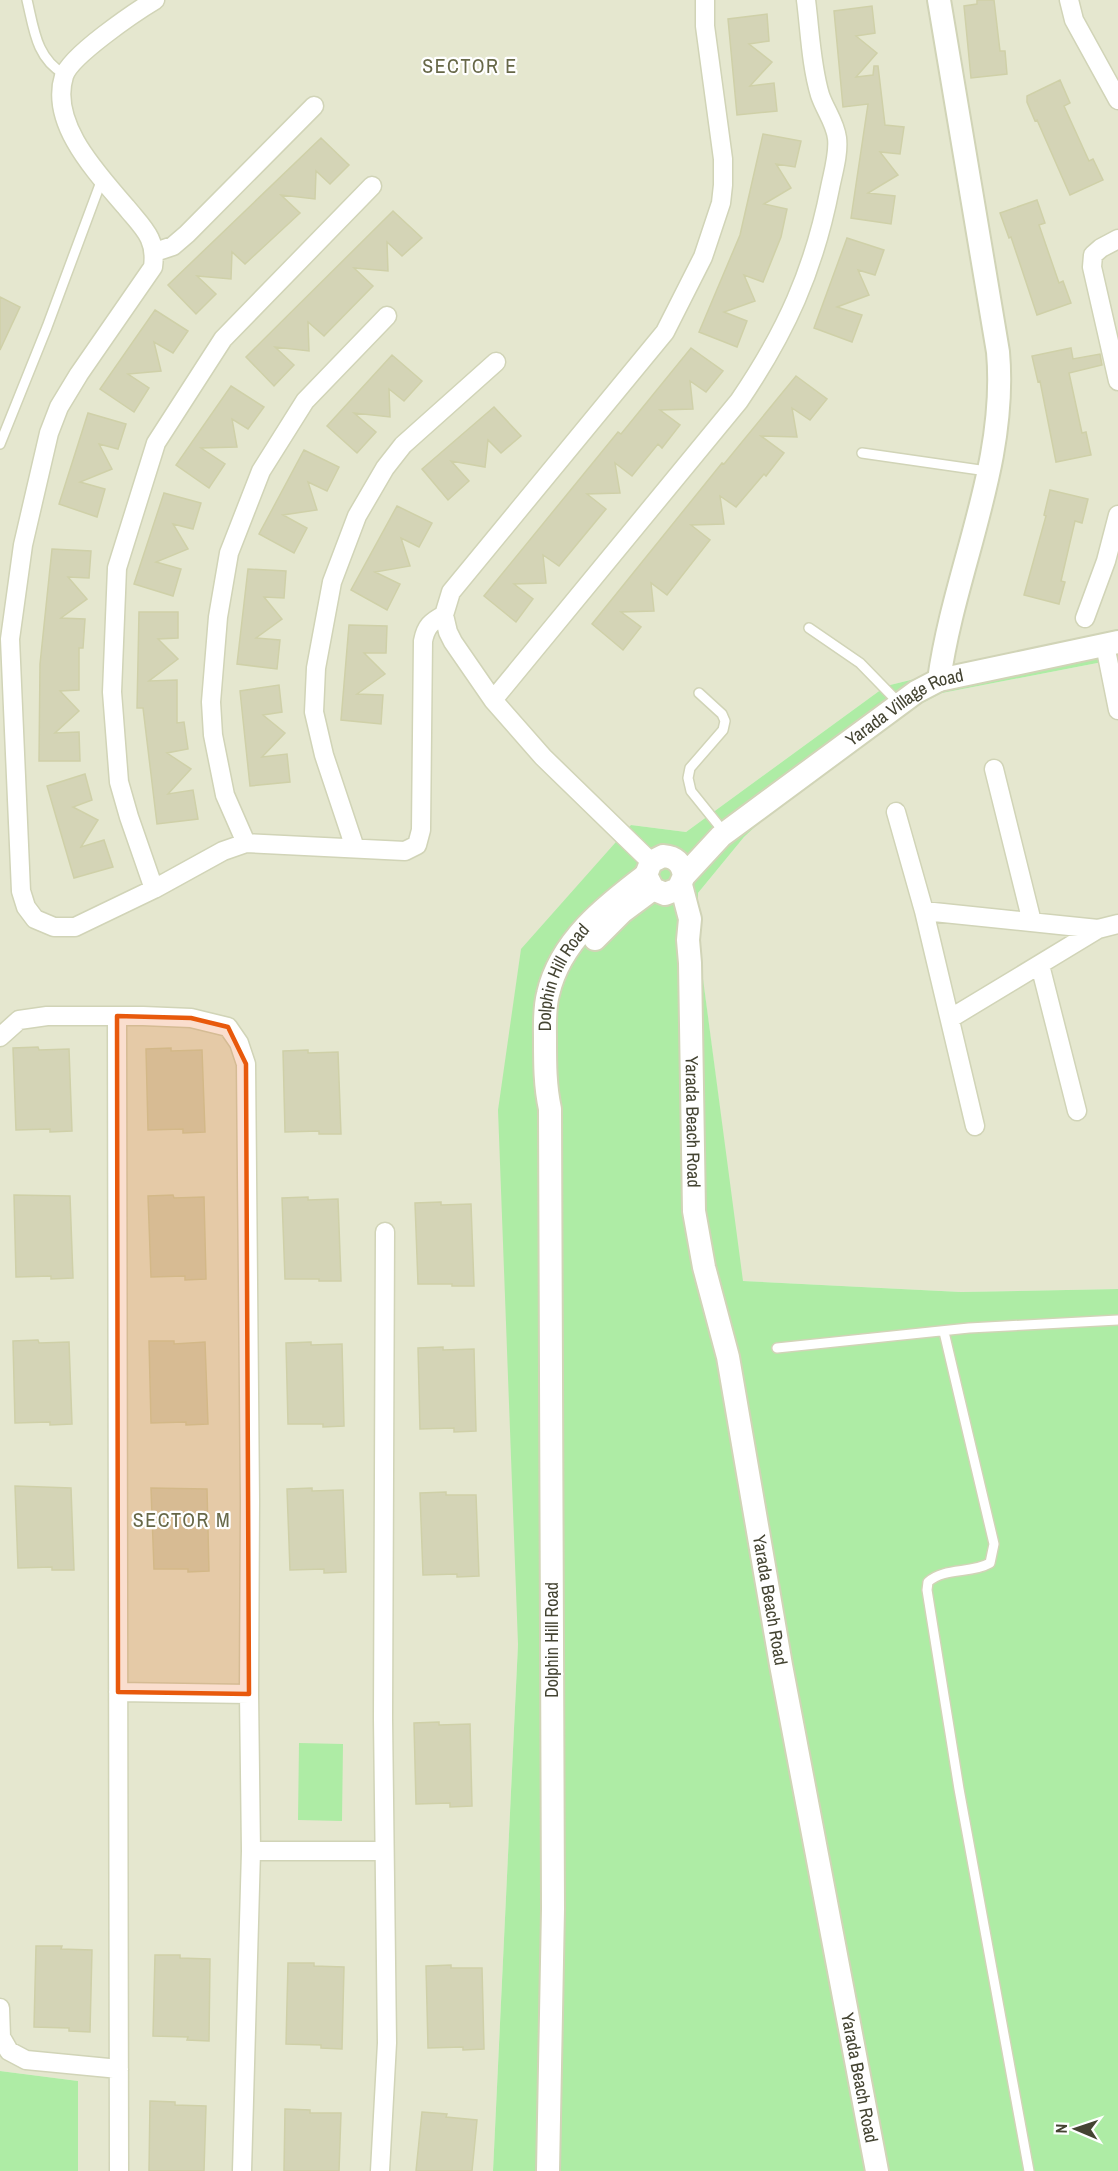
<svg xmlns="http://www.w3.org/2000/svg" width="1118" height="2171" font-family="'Archivo Narrow',sans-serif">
<rect width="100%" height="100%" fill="#f1f3e1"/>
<!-- residential -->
<path fill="#e5e7cf" d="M0,0H1118V629L886,686L686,832L631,825L518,1644L493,2171H78V2081L0,2071Z
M1118,659V1289L961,1292L742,1281L698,941V893L744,837L848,741L942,693Z"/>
<!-- green -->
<path fill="#aeeca5" d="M1118,629V659L942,693L848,741L744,837L698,893V941L743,1281L961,1292L1118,1289V2171H493L518,1644L498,1110L521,949L631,825L686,832L886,686Z
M299,1743L343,1744L342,1821L298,1820Z
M0,2071L78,2081V2171H0Z"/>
<!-- building -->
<path fill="#d4d4b6" stroke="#cfd0a8" stroke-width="1.5" d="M977,0H994L1000,51H1005L1007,74L971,78L964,6L977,4Z
M872,6L875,33L856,36L877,53L856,77L873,75L874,66H878L885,125L904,127L900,154L880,152L898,175L868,193L895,196L891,224L851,218L868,104L843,107L834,11Z
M767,14L769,41L749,44L772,62L750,86L774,83L777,111L737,115L728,19Z
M1060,80L1070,103L1064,106L1089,161L1093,159L1103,180L1070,195L1037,120L1035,121L1027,102V96Z
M763,134L801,141L795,167L776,164L791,188L764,204L787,209L781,237L763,282L744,275L755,301L724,312L747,321L737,347L699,332L740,235Z
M321,138L349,165L330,184L316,171L315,199L281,195L300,213L245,264L232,252L231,279L197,276L216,294L196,314L168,285Z
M1037,200L1045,223L1039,225L1059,283L1063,281L1071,303L1037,315L1011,237L1009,238L1000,213Z
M393,211L422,238L402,256L387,242L388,271L354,268L373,286L324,336L308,322L309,351L275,347L294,365L274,386L246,357Z
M847,238L884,250L875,275L858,270L869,295L837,307L862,315L852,342L814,328Z
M0,297L20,307L0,350Z
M155,310L188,331L173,353L154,342L161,371L128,374L149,388L134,412L100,389Z
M691,348L723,371L706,392L690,381L693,409L660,410L680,425L662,448L658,444L632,476L615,463L620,493L587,494L606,509L559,566L543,555L546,583L514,584L533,599L516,622L484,596L618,432L621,434Z
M1071,348L1073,359L1100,354L1102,365L1069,373L1082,433L1086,432L1091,455L1056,462L1040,381L1038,382L1032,356Z
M392,355L422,381L404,401L389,389L390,417L354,413L376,432L357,453L327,426Z
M796,376L827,399L810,420L792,408L797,437L761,436L784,453L766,476L764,474L736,507L720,496L724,524L691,525L710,540L667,595L651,583L654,611L621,612L641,627L623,650L592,624L722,463L724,464Z
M231,386L264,407L248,429L232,419L237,447L201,448L225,464L209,488L176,465Z
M494,407L521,436L501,453L488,440L485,467L451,461L469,481L448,500L422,469Z
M88,413L126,424L118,449L99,444L112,469L80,482L105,489L97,517L59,504Z
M304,450L339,467L327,491L308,482L317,510L283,515L307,528L294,553L259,534Z
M1050,490L1088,499L1082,523L1075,521L1061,581L1065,582L1059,604L1024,595L1046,516L1044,515Z
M164,493L201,503L193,529L173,524L188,549L156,562L181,569L173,596L134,584Z
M397,506L432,523L419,547L401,538L410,566L375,572L400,584L387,610L351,590Z
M52,549L91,551L89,578L68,577L87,599L61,618L85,619L83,648H79V690L60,691L79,711L55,733L79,732L80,761H39L40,664Z
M248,569L286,571L284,598L264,597L282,619L256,638L280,640L277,669L237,664Z
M139,612H178V638L158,639L178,659L149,681L177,680V723L184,722L188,749L167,753L191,769L168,794L193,790L198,819L157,824L143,708H137Z
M349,625L387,626L386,653H364L385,674L357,694L383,695L381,724L341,720Z
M279,685L282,712L263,715L285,733L262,757L287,754L290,782L250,786L240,691Z
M85,774L92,800L73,807L98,820L81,847L104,840L113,867L74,878L47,786Z
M38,1047L39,1050L69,1049L72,1131L50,1132V1129L16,1130L13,1048Z
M171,1048V1051L202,1050L205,1132L183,1133V1129L148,1130L146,1049Z
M308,1050V1053L338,1052L341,1134H319V1131L285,1132L283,1051Z
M14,1195L70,1196L73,1278L51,1279V1276L16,1277Z
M173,1195L174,1198L204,1197L206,1279L185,1280V1276L151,1277L148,1196Z
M308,1197V1200L338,1199L341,1281H319V1279H285L282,1198Z
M441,1202V1205L471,1204L474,1286H452V1284H418L415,1203Z
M38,1340L39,1343L69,1342L72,1424L50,1425V1422L15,1423L13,1341Z
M149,1341H174V1344L205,1342L208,1424L186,1425V1422L151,1423Z
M311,1342V1345L342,1344L344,1426L323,1427V1424H288L286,1343Z
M443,1347V1350L474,1349L476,1431L454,1432V1428L420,1429L418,1348Z
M15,1486L71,1488L74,1570H52V1567L18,1568Z
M151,1488L207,1489L209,1571L188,1572V1569H154Z
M312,1488V1491L343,1490L346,1572L324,1573V1569L290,1570L287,1489Z
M446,1492V1495H476L479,1576L457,1577V1574L423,1575L420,1493Z
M439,1722V1725L470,1724L472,1806L450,1807V1803L416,1804L414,1723Z
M36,1946H62L61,1949L92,1950L90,2032L69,2031V2028L34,2027Z
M155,1955H180V1958L210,1959L209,2041L187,2040L188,2037L153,2036Z
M288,1963H314V1966L344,1967L342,2049L321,2048V2045L286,2044Z
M451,1965V1968H482L484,2049L463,2050V2047L428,2048L426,1966Z
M150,2101L175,2102V2105L206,2106L204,2171H149Z
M285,2109L310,2110V2113H341L339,2171H284Z
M422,2112L447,2114L446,2117L477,2120L472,2171H416Z"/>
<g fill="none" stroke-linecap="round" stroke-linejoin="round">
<!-- service casing -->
<g stroke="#d1d4b7" stroke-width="12">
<path id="service" d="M27,0C34,29 36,58 64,74
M0,444L47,327L102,179
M862,453L987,471
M809,628L860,663L899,703
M699,693L722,714L725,721L723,730L690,768L688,778L691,791L724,832
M944,1332L994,1544L990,1563C971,1574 945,1567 928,1582L927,1590L959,1789L1029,2171
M777,1348L969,1328L1118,1320"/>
</g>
<!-- minor casing -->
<g stroke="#d1d4b7" stroke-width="21">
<path id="minor" d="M155,0C135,12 70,56 64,76C49,124 98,174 126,207C143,228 157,238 153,267L79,374L59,407L49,433L23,545L10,639L21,891L26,907L35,919L54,927H75L154,889L223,851L246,843L405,851L417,845L421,830L423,641C426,626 431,622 444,615
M1069,0L1074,20L1118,100
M1118,239L1101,248L1093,255L1092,267L1118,381
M155,252L173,246L187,234L314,106
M1085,618L1106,561L1118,515
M1105,645L1118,710
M493,700L739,401C786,332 814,270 830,188C833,173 839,153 837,138C835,122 825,110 820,95C811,65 810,31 806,0
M994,769L1032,922
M896,812L924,911L975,1126
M246,843L225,795L213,735L211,702L218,617L229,553L261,471L305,401L387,316
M355,848L324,755L314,712L316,668L332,582L357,516L385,468L403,445L496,362
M651,862L543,757L493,700L453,642L448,632L444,615L451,592L665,332L703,257L721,203L723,185V159L705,26V0
M154,889L129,817L119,782L112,692L117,568L156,443L223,339L372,186
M924,911L1098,929
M1040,965L1077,1111
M117,1016L119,2171
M951,1018L1098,929L1118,924
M0,1037L19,1020L47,1016H143L191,1018L228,1027L239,1043L246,1064L250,1501L249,1694L251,1851L242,2171
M118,1692L249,1694
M251,1851H384
M0,2008L1,2037L9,2051L26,2060L119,2069
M380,2171L387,2043L383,1719L385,1232"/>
</g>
<!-- tertiary casing -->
<g stroke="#d1d4b7" stroke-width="26">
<g id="tertiary">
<path d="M939,680C954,570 1008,465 998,352L939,0"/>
<path id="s1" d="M684,876C682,863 676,857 663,856L651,862L646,875L653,889L665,894L678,889L684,876L721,836L916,692L939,680L1118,642"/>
<path id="s2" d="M681,885L690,919L688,940L690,963L694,1211L704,1267L728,1357L781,1665L877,2171"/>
<path d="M595,939L622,912L653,889"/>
<path id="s3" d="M548,2171L553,1909L550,1109C545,1086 545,1064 545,1040C545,1025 544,1009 548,994C560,941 605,906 646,875"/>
</g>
</g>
<!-- service -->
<use href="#service" stroke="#fff" stroke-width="9"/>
<!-- minor -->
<use href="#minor" stroke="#fff" stroke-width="18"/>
<!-- tertiary -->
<use href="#tertiary" stroke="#fff" stroke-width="22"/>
</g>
<!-- marked area -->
<path fill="#e8590c" fill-opacity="0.2" stroke="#e8590c" stroke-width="4.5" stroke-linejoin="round" d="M117,1016L191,1018L228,1027L246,1064L249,1694L118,1692Z"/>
<g text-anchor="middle" stroke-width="4.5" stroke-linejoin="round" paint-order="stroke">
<!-- street labels -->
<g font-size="18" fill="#444432" stroke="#fff">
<text dy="6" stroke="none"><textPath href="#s1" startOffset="396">Yarada Village Road</textPath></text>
<text dy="6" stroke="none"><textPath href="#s3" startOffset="1198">Dolphin Hill Road</textPath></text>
<text dy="6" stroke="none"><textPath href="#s2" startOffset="238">Yarada Beach Road</textPath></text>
<text dy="6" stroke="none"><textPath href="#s2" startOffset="724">Yarada Beach Road</textPath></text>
<text transform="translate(552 1640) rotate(-90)" y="6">Dolphin Hill Road</text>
<text dy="6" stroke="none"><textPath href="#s2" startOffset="1210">Yarada Beach Road</textPath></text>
</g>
<!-- neighbourhood labels -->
<g font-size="20" letter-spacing="1.5" fill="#676848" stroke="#fff">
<text x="470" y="73">SECTOR E</text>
<text x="182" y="1527">SECTOR M</text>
</g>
</g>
<!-- north arrow -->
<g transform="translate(1076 2129) rotate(272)" stroke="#ffffff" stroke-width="4.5" paint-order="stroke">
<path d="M0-4.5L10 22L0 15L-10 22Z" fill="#444432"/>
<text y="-9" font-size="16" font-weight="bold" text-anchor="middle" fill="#444432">N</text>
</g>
</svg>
